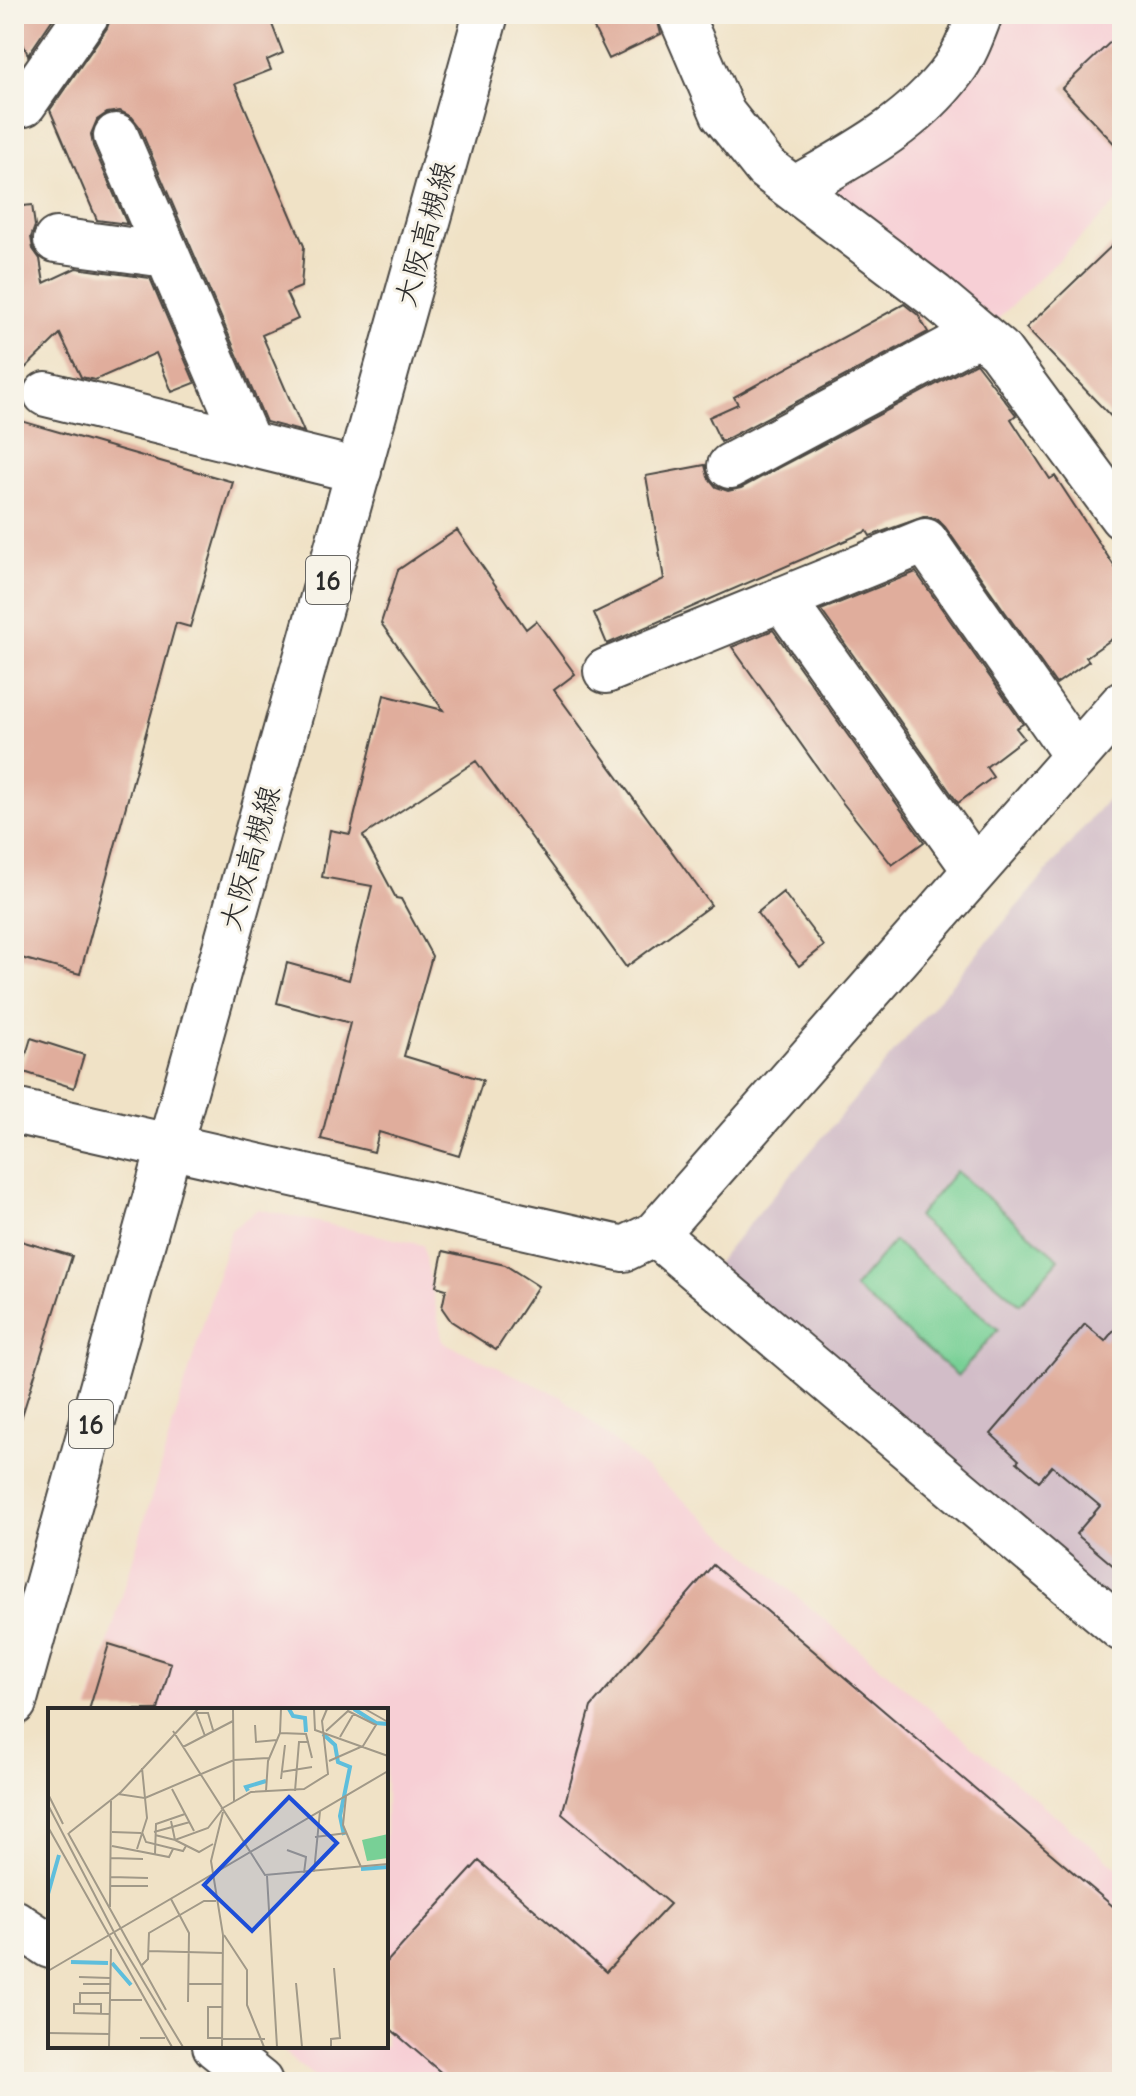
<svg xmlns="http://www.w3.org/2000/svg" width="1136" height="2096" font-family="'Comic Neue','Klee One',sans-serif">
<rect width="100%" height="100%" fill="#f7f3e8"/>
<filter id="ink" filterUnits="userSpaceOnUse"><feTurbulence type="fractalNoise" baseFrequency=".0125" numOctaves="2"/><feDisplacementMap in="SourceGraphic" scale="16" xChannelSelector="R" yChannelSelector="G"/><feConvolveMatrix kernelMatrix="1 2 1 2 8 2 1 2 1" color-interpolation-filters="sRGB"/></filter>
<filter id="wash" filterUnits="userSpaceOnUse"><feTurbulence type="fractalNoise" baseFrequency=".006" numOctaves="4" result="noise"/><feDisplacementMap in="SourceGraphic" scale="32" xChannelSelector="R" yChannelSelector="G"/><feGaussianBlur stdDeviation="1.8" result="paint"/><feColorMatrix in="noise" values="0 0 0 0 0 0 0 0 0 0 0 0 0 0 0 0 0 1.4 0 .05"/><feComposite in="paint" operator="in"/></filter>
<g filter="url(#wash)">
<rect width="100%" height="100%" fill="#f0e2c6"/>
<!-- built -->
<path fill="#f7cfd5" d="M994,14H1122V197L996,321L830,188Z
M258,1209L423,1245L443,1342L562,1397L1122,1872V2082H321L276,2046H386V1710H88L231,1230Z"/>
<!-- industrial -->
<path fill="#d2bdc8" d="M1122,782V1618L713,1267Z"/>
<!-- green -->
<path fill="#78d096" stroke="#527e60" stroke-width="2" d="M956,1171L1059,1259L1020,1304L917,1217Z
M894,1241L998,1329L958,1376L854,1288Z"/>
<g id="blocks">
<!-- building -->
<path fill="#e0ad9c" d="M14,14H56L28,55L14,23Z
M112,14H268L283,53L267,60L271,70L235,84L304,246L301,287L286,293L298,319L262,335L304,432L266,422L139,126L132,117L120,111L107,113L97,120L91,134L93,146L127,224L97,220L50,110L107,28Z
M587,14H656L661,34L609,59Z
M1122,31V152L1062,88Z
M32,205L35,226L31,237L33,249L40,259L44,283L76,268L150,278L195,383L172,392L156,353L95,380L81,377L60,334L14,379V207Z
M1122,236V428L1026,328Z
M904,304L918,315L928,332L721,442L709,417L738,404L734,397Z
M976,363L1016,415L1011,419L1050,479L1055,476L1122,578V632L1086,657L1089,661L1056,684L945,527L937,519L926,516L870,536L867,531L607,644L594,613L664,579L646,476L705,465L708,477L716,487L728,491L741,488Z
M14,419L233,482L190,627L176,623L80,974L14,956Z
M457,530L526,629L536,621L575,674L554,690L711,905L626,967L476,761L363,836L396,898L401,899L432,956L404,1056L483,1080L459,1156L379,1132L374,1152L321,1139L350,1023L277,1003L287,963L349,980L372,886L322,877L330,830L350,834L384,695L443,710L381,623L398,570Z
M916,572L1023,724L1016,728L1024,738L986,767L993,777L958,803L821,610Z
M773,630L924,842L892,865L842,802L732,647Z
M783,892L824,946L799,966L757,913Z
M31,1038L84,1055L74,1088L21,1071Z
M14,1239L72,1256L21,1419L14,1418Z
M443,1251L505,1265L538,1286L496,1350L451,1321L442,1308L446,1289L436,1286Z
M1122,1320V1573L1076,1534L1100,1506L1052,1466L1039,1481L1017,1462L1019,1460L991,1434L1085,1324L1105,1341Z
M713,1565L1122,1914V2082H452L386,2025V1963L479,1861L606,1972L670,1904L562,1814L591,1707Z
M109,1644L171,1663L158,1710H89Z"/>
</g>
</g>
<g filter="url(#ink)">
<use href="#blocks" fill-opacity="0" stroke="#494642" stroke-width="2"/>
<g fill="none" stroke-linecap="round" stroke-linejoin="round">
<!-- minor casing -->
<g stroke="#494642" stroke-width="48">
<path id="minor" d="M680,14L723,114L766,168L935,296L999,350L1122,517
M24,104L87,14
M116,136L248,443
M794,189C853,155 912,125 953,70C965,55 973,32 980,14
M56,240L166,255
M46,394L359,471
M730,466L979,333
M782,599L975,870
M606,671L925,541L1076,756
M14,1111L624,1249L655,1234L1122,704
M655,1234L1122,1629
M14,1922L50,1946
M215,2046L260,2082"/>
</g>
<!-- major casing -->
<g stroke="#494642" stroke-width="48">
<path id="major" d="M14,1703L486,14"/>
</g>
<!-- minor -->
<use href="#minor" stroke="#fff" stroke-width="44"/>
<!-- major -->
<use href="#major" stroke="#fff" stroke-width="44"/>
</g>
</g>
<g text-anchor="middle" stroke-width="6" stroke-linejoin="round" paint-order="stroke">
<!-- shield labels -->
<g fill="#f7f3e8" stroke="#686764" stroke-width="2">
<rect x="306" y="556" width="44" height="48" rx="6"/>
<rect x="69" y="1400" width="44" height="48" rx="6"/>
</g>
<g font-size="28" font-weight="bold" fill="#2b2b2b">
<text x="328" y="590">16</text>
<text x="91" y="1434">16</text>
</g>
<!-- street labels -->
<g font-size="30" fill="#2b2b2b" stroke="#f7f3e8">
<text transform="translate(425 234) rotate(-74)" y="10">大阪高槻線</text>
<text transform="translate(250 858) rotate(-74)" y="10">大阪高槻線</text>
</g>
</g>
<!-- overview -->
<g transform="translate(48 1708)">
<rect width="340" height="340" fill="#f0e2c6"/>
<path d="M340,126V150L319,153L314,132Z" fill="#78d096"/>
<path fill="none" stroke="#5ebedc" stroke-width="4" d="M241,1L245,8L257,10L258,24M306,1L328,15L340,16M275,26L287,37L290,54L302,59L292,108L296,127M200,83L198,79L218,73M313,161L340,159M0,186L11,147M23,254L60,255M64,255L83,277"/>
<path fill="none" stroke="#a19988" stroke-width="2" d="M185,1L186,93M266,1L267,22L340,48M317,1L340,14M148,4L157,28M149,5H160L165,22M207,17L208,34L229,32M125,23L217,167L340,156M278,23L300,3L328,17L315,38L281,53M232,25L258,26L264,50M292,29L306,5M135,39L185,13M94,60L97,90L186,52L221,50M233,64L264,59M233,71L237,37M124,81L146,123M218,83L220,53L232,25L233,1M247,83L251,34H261M0,86L15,116M70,86L97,90L99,110L89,141M298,88L295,117L313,159M0,97L68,228L135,339M173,101L203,84L256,81L280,66L274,13L279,1M123,113L127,132L151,144L165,136M0,119L124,339M64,124L93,125M94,124L98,134L135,143L138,138M106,124L142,114M20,125L118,302M21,125L73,84L150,1M107,127L127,132L160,120L174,102M267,129L299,125M64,138L121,149L125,141M239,142L258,149L256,165M107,146L108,116L137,106M63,150L95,151M266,164L272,103M219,168L229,339M63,169L100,170M63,178H100M123,191L141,225L140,294M62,199L63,93M176,227L199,262V297L216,339M100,243L175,245M94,257L100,251L101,225L156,193H168M0,263L340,63M31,269L62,270M248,275L254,339M35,276H62M140,276H175M62,292H94M32,296V285H62M53,306V296H26V305L62,306M0,325L61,326M92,330H117M174,330H160V299H174M174,331H217M61,339L63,241M174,339L175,227L163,153L175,104M283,339V331L292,330L286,260"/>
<path fill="#1d4ed8" fill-opacity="0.15" stroke="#1d4ed8" stroke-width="4" d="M241,89L289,135L204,223L156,177Z"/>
<rect width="340" height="340" fill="none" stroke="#2b2b2b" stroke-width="4"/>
</g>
<!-- margin -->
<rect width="1136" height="2096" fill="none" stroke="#f7f3e8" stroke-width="48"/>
</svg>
